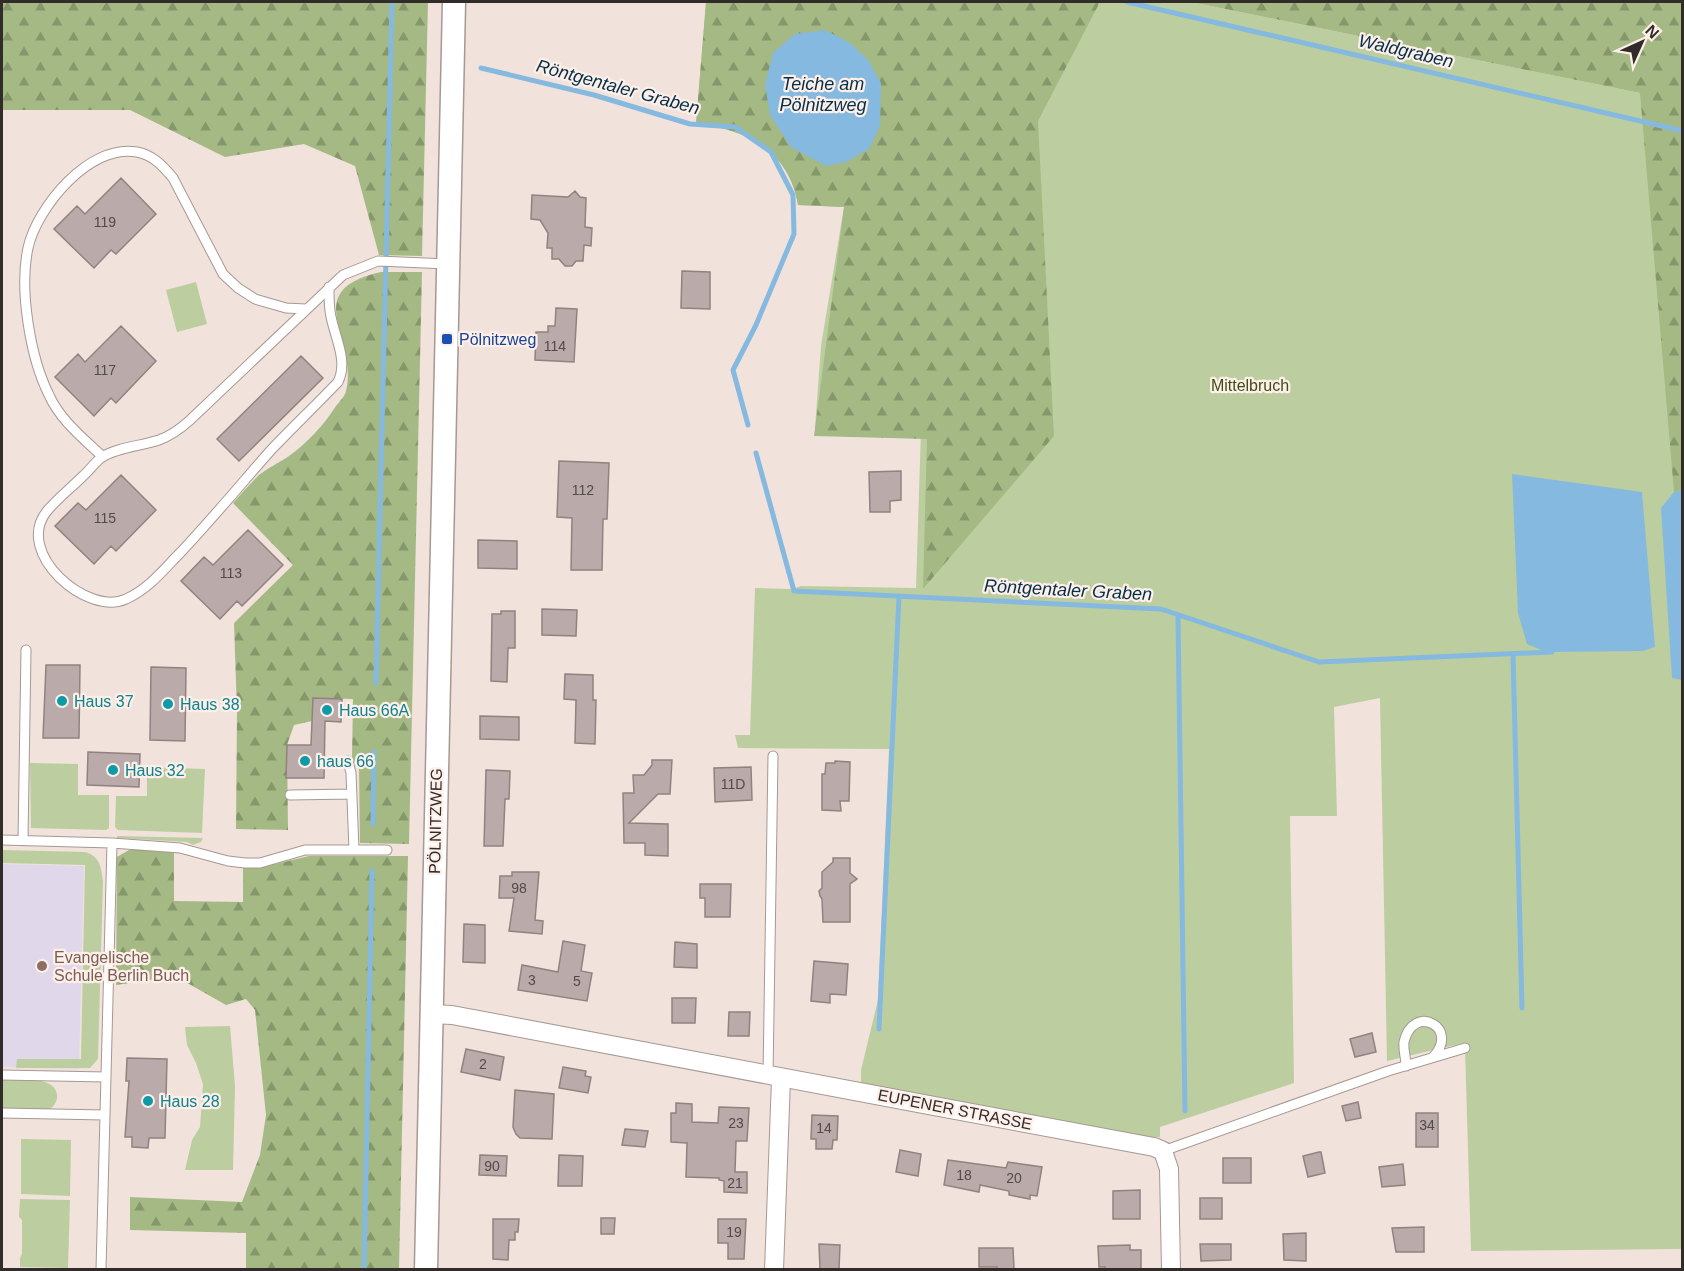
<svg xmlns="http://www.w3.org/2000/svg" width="1684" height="1271" font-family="Helvetica,sans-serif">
<defs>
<pattern id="forest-firs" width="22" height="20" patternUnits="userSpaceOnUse" patternTransform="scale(1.5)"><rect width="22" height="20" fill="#a4b983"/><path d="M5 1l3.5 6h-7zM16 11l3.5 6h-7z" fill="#86976b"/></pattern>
</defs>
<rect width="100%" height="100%" fill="#f1e2dc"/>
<!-- education -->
<path fill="#e1d7eb" d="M2,864L84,866L79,1069L2,1067Z"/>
<!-- green -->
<path fill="#bcce9f" d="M706,2H1079L1098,6L1100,2H1191L1640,93L1682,146V1249L1471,1251L1465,1048L1463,1043L1387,1061L1380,698L1334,707L1337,816H1290L1294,1083L1160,1127V1137L1136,1138L861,1090V1070L878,1000L889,749L738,748L735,735H750L755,588L792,589L801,586L916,588L921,430L815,428L821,346L844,207L798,205C789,151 747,129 696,124Z
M196,282L207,324L177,332L166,290Z
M30,763L78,764V795H109V828L106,830L31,828Z
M147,767L205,769L202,833L118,830L115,827L116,796H147Z
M117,836L202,838H203L201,842L193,845L187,842L117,838Z
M2,850L85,852C100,856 101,867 103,881L98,1059L90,1068H16L17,1059H81L85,865L2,863Z
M230,1026L235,1086L233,1170H185L192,1140L200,1127L203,1084L196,1063L187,1045L185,1027Z
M2,1080C17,1080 54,1075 57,1094C58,1101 54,1106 49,1110L2,1109Z
M21,1139L71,1140L70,1196L21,1194Z
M20,1199L70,1200L68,1268L20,1267V1258L22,1254V1220L19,1217Z"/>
<!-- forest -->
<path fill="url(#forest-firs)" d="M2,2H428L422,256L379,255L355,166L304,144L225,157L130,110H2Z
M706,2H1100L1038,121L1054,436L923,589L927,439L814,436L844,207L798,205C789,151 747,129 696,124Z
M1191,2H1682V490L1674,492L1640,93Z
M381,272H422L409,844L360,843L359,768L352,758L353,699L313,698L312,721L294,725L287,745L288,830L236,829L237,712L234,623L293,565L233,503C241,494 249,485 258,476C267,468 279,463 289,456C307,443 324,425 336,406C339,402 345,396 346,391C359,338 297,291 381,272Z
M136,849L174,852V901L243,902V868L263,867L309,856H408L399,1269H246V1233L130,1230V1197L242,1202L260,1155L266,1115L255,1010L246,999L226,1005L175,976L116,985L117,857L129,850Z"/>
<!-- water -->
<path fill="#85b9df" d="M825,30L850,43L868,60L881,83L880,126L869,149L846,162L826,166L791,147L770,115L765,85L773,53L795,34Z
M1512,474L1642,492L1655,647L1643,651L1546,652L1527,644L1518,613Z
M1682,490V680L1672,678L1661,508L1674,492Z"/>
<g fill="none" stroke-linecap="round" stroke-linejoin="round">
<!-- stream -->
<path stroke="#85b9df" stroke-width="5" d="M1127,2L1679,130
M481,68L594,95L690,124L735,127L771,152L793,195L794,234L756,325L733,370L748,425
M756,453L794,591L1161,609L1319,662L1552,652
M1178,615L1185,1111
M1513,654L1522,1008
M376,683L392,2
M373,824L374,752
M879,1029L899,596
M364,1270L372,871"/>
</g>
<!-- building -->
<path fill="#baaaa9" stroke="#918280" stroke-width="1.5" d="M121,178L156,214L116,254L111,250L94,268L54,229L77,206L85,214Z
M575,191L580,197L586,198L585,227L592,228L591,246L584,245L583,261H576L572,266H565L559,259H552V248H547L548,233L540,220L531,219L532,195L568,197Z
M682,271L710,272V309L681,308Z
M556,308L577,309L574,362L535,360L536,332H548V326H555Z
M121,326L156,361L116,403L111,398L94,416L55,377L78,354L85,362Z
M301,356L323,378L239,461L217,439Z
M559,461L609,463L607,519H603L602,570H571L572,518L557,517Z
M901,471V500L890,501V512H870L869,472Z
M121,475L156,510L116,551L111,546L94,564L55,526L78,503L86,510Z
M248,530L283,565L242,606L237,601L220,619L181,581L204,557L213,565Z
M478,540L517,541V569L478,568Z
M542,609L577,610L576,636L542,635Z
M501,611H515V648H508L507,682L491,681L492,614H501Z
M46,665H80L79,738H43Z
M151,667L186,668L185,741L150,740Z
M565,674L593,675V700H596L595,744L575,743L576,700L564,699Z
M313,698L342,699L341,722L325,721L324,778H286L287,745H311Z
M480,716L519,717V740L480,739Z
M88,752L140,754L139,787L87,785Z
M652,760H672L670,794H658L629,823L668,824V856L645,855V843H624L623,793H634L633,775H644L652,765Z
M835,761L850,762L849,801H840L841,811L822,810V774H825L826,763H835Z
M751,767L752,800L715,802L714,768Z
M486,770L510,771L509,799H505L503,846H484Z
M833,858H850V873L857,879L850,884V922H823L822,899L820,896L819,891L822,888V872L833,862Z
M512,872H539L535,920L543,921L542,934L509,931L514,898H499L500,876H512Z
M700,884H731L730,917H705V898H700Z
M464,924L485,925V963L463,962Z
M563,941L585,945L581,971L592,973L587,1001L518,990L522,965L558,972Z
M675,942L697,944V968L674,967Z
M814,961L848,964L846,995L830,994V1003L811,1001Z
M672,998H696L695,1023H672Z
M729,1012H750L749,1036H728Z
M1372,1033L1376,1052L1355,1057L1350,1039Z
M466,1049L504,1057L500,1080L461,1072Z
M127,1058L167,1059L165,1138H149L148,1148L132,1147V1137H125L129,1081H126Z
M563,1067L586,1071L585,1076L591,1077L588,1093L559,1088Z
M515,1090L554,1094L552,1139L520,1138L516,1134L513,1127Z
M1358,1102L1361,1118L1346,1121L1342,1106Z
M676,1103L692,1104V1122L718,1123L719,1107L749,1108L747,1141H736L735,1172H747V1193L724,1192V1181L719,1180V1178L686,1177L687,1143L671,1142V1113H676Z
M1416,1113H1438V1147H1416Z
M812,1115L838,1116L837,1140H833L832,1149H816V1139H811Z
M625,1129L648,1131L645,1147L622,1145Z
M900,1150L921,1154L918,1176L896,1172Z
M1319,1152H1321L1325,1173L1308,1177L1303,1156Z
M480,1155L507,1156L506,1176L479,1175Z
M559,1155L583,1156L582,1186H558Z
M1223,1158H1251V1183H1223Z
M948,1160L1006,1168L1008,1162L1042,1167L1037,1196L1030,1195V1199L1019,1197L1009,1195V1191L980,1185L979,1192L944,1185Z
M1403,1164L1405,1185L1382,1187L1379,1167Z
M1140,1190V1219H1113V1191Z
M1200,1198H1222V1219H1200Z
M601,1218H615L614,1234H601Z
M493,1219H519L518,1232H515V1240H509L508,1260L493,1259Z
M718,1219H746L744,1259H728V1243H718Z
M1424,1227V1252H1396L1392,1228Z
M1306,1233V1261L1284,1260L1283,1234Z
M819,1244L840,1245L839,1269H820Z
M1200,1244H1231V1260L1201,1261Z
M1130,1245V1250H1141V1269H1105V1267H1099L1098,1246Z
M979,1248H1013L1014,1269H997V1267H979Z"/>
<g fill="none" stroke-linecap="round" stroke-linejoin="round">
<!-- service casing -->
<g stroke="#a69892" stroke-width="11">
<path id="service" d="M329,287C329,295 329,303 330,311C333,335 349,359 338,382C316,405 293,427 271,450C241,484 212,519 181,552C164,569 149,589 126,599C88,617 13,553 47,511C57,499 71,488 83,476C89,471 95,462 102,457C118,447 141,446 159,440C170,436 180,429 189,421L343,275L378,261L448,264
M103,457C84,439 60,420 49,395C30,357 19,289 28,248C37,207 90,143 137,152C153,155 163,166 173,178L223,274L238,288L255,299L286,308L305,309
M348,761L351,773L354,850
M290,795L352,794
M2,840L112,843L180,848L228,861L245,863H260L305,850H387
M23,840L26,650
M1406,1066C1406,1058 1403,1049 1404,1042C1413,1002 1461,1028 1433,1057
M2,1075L106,1077
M768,1076L773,756
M2,1113L105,1115
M1163,1151L1388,1071L1465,1048
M101,1270L112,843"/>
</g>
<!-- minor casing -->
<g stroke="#a69892" stroke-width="20">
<path id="minor" d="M432,1014L452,1015C686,1061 920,1103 1154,1147L1163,1151L1169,1169L1171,1270
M774,1270L781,1079"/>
</g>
<!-- tertiary casing -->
<g stroke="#a69892" stroke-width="25">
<path id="tertiary" d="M426,1270L454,2"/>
</g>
<!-- service -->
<use href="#service" stroke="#fff" stroke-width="9"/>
<!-- minor -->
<use href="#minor" stroke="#fff" stroke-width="18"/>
<!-- tertiary -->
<use href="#tertiary" stroke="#fff" stroke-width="22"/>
</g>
<!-- markers -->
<rect fill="#1a4fb4" stroke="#feefe9" stroke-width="2" x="441" y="333" width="12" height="12" rx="3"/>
<g fill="#0f9aa8" stroke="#feefe9" stroke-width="2">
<circle cx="62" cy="701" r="6"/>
<circle cx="168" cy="704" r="6"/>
<circle cx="327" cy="710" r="6"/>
<circle cx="305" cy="761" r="6"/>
<circle cx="113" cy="770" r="6"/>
<circle cx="148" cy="1101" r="6"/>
</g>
<circle fill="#8d6e63" stroke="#feefe9" stroke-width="2" cx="42" cy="966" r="6"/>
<g text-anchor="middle" stroke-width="4.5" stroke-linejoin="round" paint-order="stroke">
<!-- number labels -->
<g font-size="14" fill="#534b49">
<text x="105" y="227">119</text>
<text x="555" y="351">114</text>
<text x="105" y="375">117</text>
<text x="583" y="495">112</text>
<text x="105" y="523">115</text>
<text x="231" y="578">113</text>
<text x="733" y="789">11D</text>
<text x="519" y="893">98</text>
<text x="532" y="985">3</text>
<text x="577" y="986">5</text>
<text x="483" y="1069">2</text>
<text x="736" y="1128">23</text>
<text x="1427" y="1130">34</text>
<text x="824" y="1133">14</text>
<text x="492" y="1171">90</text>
<text x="964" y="1180">18</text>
<text x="1014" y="1183">20</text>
<text x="735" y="1188">21</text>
<text x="734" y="1237">19</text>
</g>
<!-- transit labels -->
<g font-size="16" fill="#164399" stroke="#feefe9" text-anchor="start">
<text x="459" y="345">Pölnitzweg</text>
</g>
<!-- park labels -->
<g font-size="16" fill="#3c4e13" stroke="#feefe9">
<text x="1250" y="391">Mittelbruch</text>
</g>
<!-- culture labels -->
<g font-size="16" fill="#0d838f" stroke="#feefe9" text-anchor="start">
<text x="74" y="707">Haus 37</text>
<text x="180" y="710">Haus 38</text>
<text x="339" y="716">Haus 66A</text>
<text x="317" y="767">haus 66</text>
<text x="125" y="776">Haus 32</text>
<text x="160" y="1107">Haus 28</text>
</g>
<!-- street labels -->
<g font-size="16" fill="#312b29" stroke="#feefe9">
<text transform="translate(435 821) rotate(-89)" y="6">PÖLNITZWEG</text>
<text transform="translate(955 1109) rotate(11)" y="6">EUPENER STRASSE</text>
</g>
<!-- education labels -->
<g font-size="16" fill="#785e54" stroke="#feefe9" text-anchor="start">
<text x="54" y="963">Evangelische<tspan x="54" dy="18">Schule Berlin Buch</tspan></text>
</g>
<!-- water labels -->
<g font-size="18" font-style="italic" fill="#032f49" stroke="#feefe9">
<text transform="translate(1406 51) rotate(13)" y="6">Waldgraben</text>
<text x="823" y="90">Teiche am<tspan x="823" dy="21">Pölnitzweg</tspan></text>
<text transform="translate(618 87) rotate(15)" y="6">Röntgentaler Graben</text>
<text transform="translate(1068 590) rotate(3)" y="6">Röntgentaler Graben</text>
</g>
</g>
<!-- border -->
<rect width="1684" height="1271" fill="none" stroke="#312b29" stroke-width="6"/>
<!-- north arrow -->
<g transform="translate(1642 42) rotate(45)" stroke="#feefe9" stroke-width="4.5" paint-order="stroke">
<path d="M0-4.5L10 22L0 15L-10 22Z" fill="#312b29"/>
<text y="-9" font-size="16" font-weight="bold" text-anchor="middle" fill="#312b29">N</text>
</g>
</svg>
